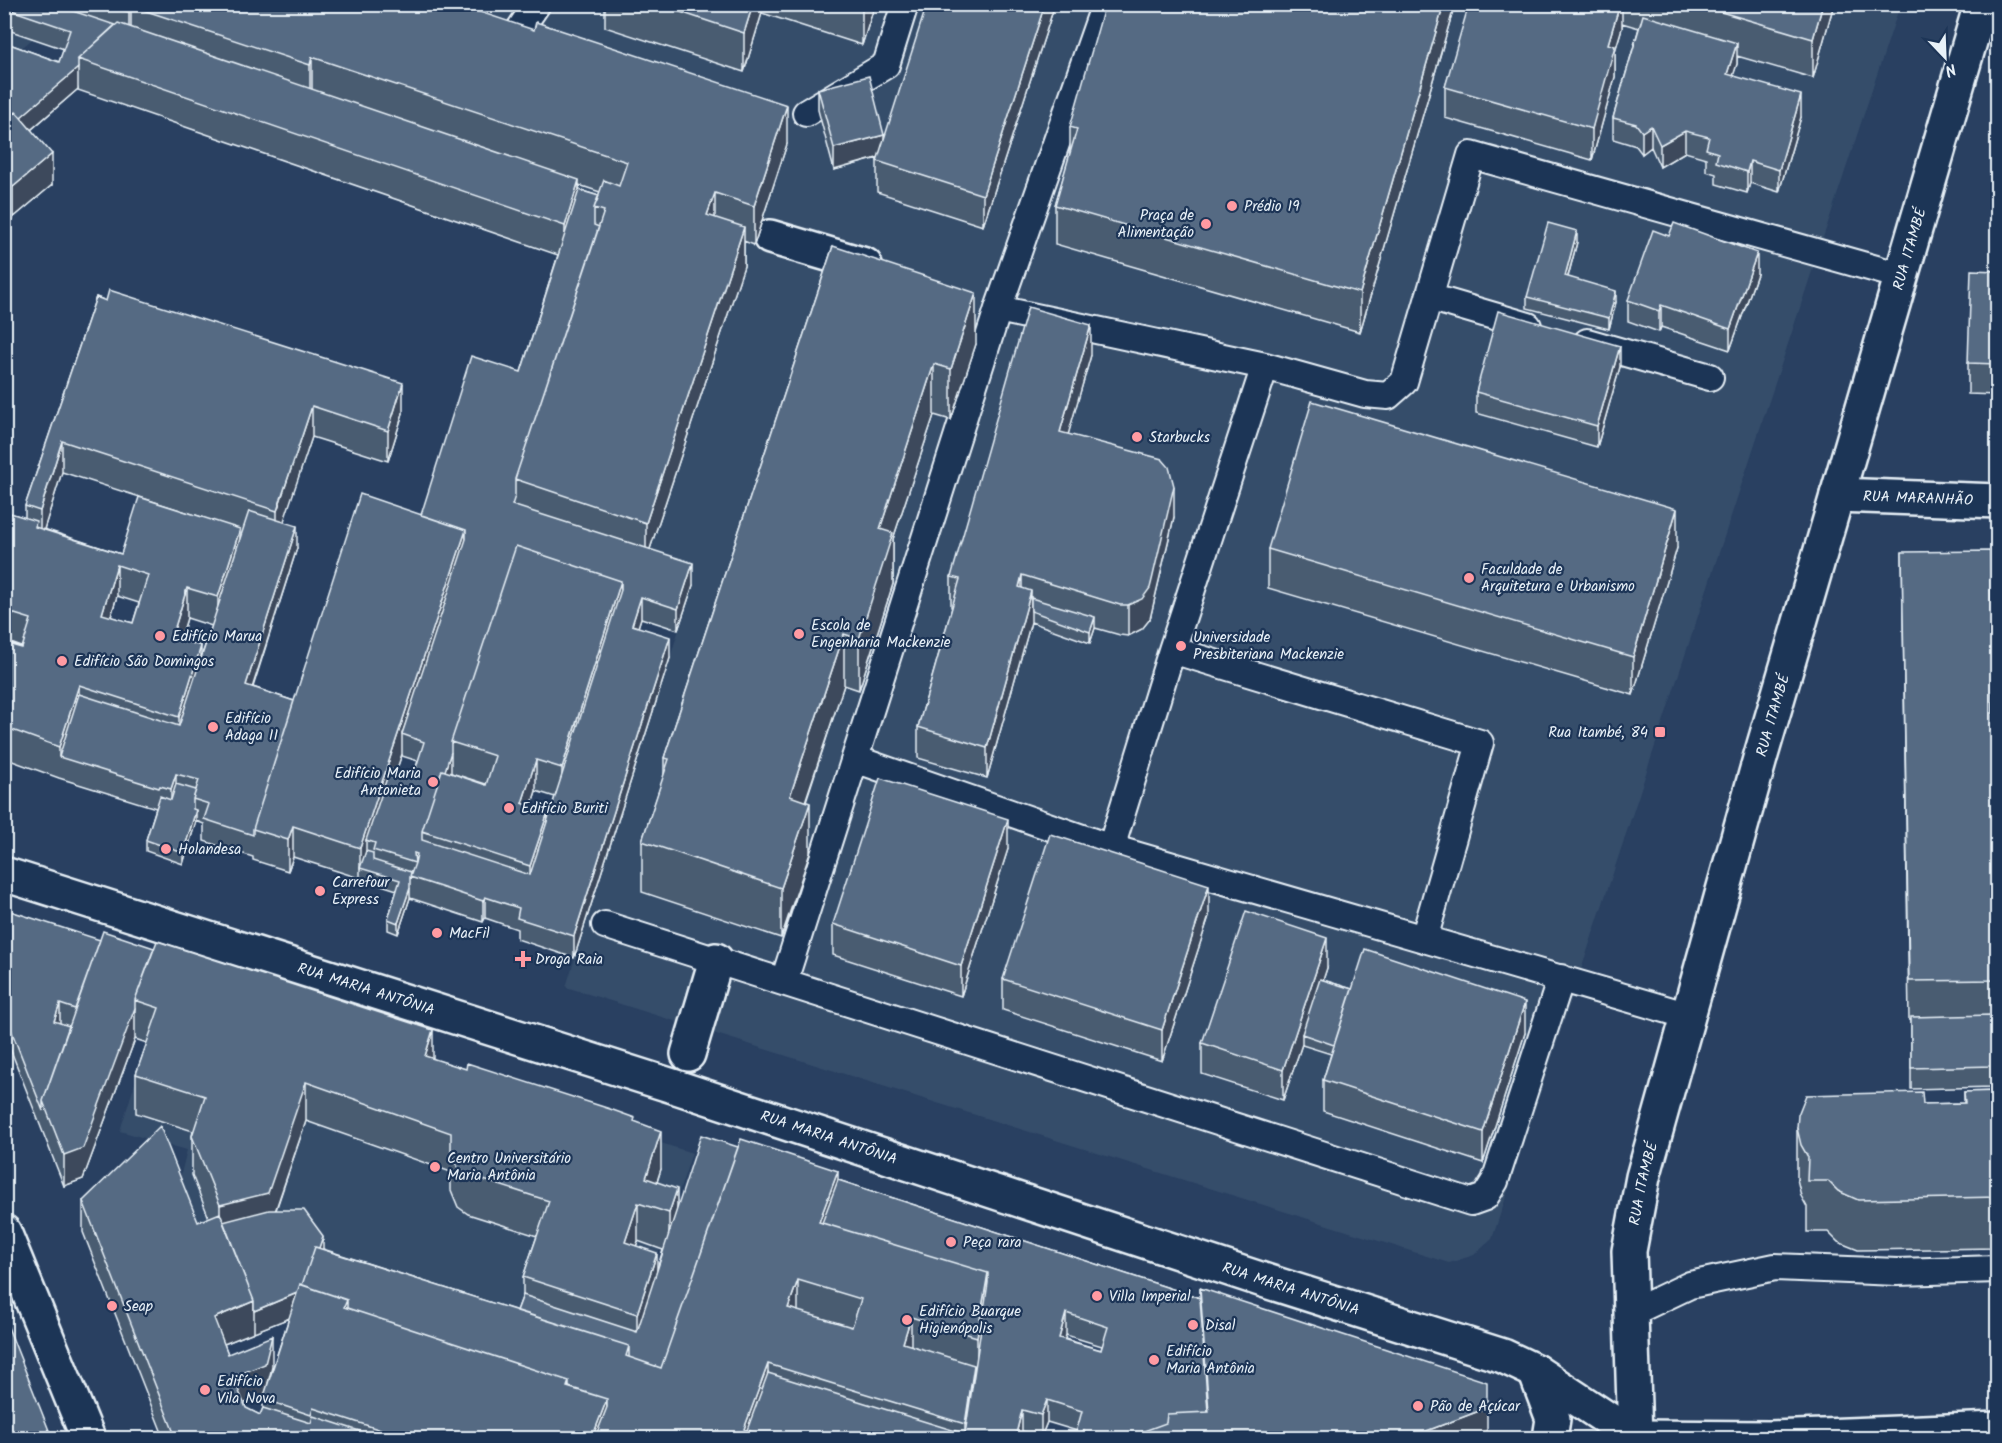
<svg xmlns="http://www.w3.org/2000/svg" width="2002" height="1443" font-family="Kalam,sans-serif">
<rect width="100%" height="100%" fill="#294061"/>
<filter id="ink" filterUnits="userSpaceOnUse"><feTurbulence type="fractalNoise" baseFrequency=".0167" numOctaves="2"/><feDisplacementMap in="SourceGraphic" scale="12" xChannelSelector="R" yChannelSelector="G"/><feConvolveMatrix kernelMatrix="1 2 1 2 8 2 1 2 1" color-interpolation-filters="sRGB"/></filter>
<g filter="url(#ink)">
<!-- built -->
<path fill="#364d6b" d="M5,4L1900,5L1492,1239L1474,1255L1449,1263L566,987L693,585L645,569L744,253L49,25L5,62Z
M166,984L692,1153L619,1371L206,1244L179,1182L187,1150L120,1131Z"/>
<g fill="none" stroke-linecap="round" stroke-linejoin="round">
<!-- lane casing -->
<g stroke="#e8f1f8" stroke-width="30">
<path id="lane" d="M1105,4L998,309L1265,366L1365,394L1388,396L1404,382L1471,155L1901,276
M520,29L537,4
M806,113L886,65L905,4
M1429,297L1528,326
M1587,342L1710,377
M1265,366L1172,650L1111,848L1689,1016
M1172,650L1480,743L1424,939
M855,759L1111,848
M605,925L1471,1202L1485,1197L1495,1181L1561,978
M784,981L998,309
M1631,1313L1690,1285L1775,1267L1897,1272L1998,1269"/>
</g>
<!-- street casing -->
<g stroke="#e8f1f8" stroke-width="38">
<g id="street">
<path d="M770,237L865,265"/>
<path id="s1" d="M1837,495L1998,501"/>
<path d="M688,1054L716,960"/>
<path d="M4,1232L88,1438"/>
<path id="s2" d="M1635,1437L1629,1251L1643,1177L1761,755L1981,4"/>
</g>
</g>
<!-- secondary casing -->
<g stroke="#e8f1f8" stroke-width="38">
<g id="secondary">
<path id="s3" d="M4,874L679,1088L1266,1281L1503,1356L1535,1371L1635,1437"/>
<path d="M1535,1371L1553,1419L1550,1438"/>
<path d="M1630,1438L1635,1437L1770,1438L1998,1429"/>
</g>
</g>
<!-- lane -->
<use href="#lane" stroke="#1d3557" stroke-width="26"/>
<!-- street -->
<use href="#street" stroke="#1d3557" stroke-width="33"/>
<!-- secondary -->
<use href="#secondary" stroke="#1d3557" stroke-width="33"/>
</g>
<!-- wall -->
<path fill="#495b71" stroke="#e8f1f8" stroke-width="1.5" fill-rule="evenodd" d="M6,4H456L787,144L754,245L744,241V266L650,549L693,585L678,630L641,618L638,627L670,658L574,958L517,939V929L485,918L483,922L410,898L398,934L388,930V919L397,890L293,857L288,871L253,860V857L204,841V824L196,821L183,864L146,851V840L156,808L59,778L4,758V511L25,518V506L96,297L403,413L388,461L312,437L283,522L297,548L253,687L294,701L521,372L558,255L78,90V89L31,130L52,185L13,218L10,214L4,42L59,62L64,49L5,29V8ZM579,185L600,192L599,196L579,190ZM62,472L202,517L121,554L44,529ZM117,596L139,603L133,623L111,617ZM187,618L212,626L201,657L181,639ZM8,642L22,647V648L7,643ZM402,754V756L418,761L413,777L396,771ZM451,773L486,784V785ZM536,791L555,797L548,820L531,806Z
M605,4H875L862,45L762,13L744,72L605,27Z
M1055,4L983,226L877,192V161L878,158L834,170L818,110V89L884,138Z
M1455,4L1360,332L1055,244V205L1070,155V127Z
M1473,4H1834L1813,78L1737,56V64L1733,75L1801,117L1779,192L1750,183L1747,193L1716,184V174L1706,171V158L1685,152L1660,167L1651,147L1642,154L1636,146L1613,139V118L1639,28L1622,23V28L1615,51V77L1592,160L1445,118V87Z
M1577,242L1568,277L1616,302L1609,329L1527,308V297Z
M833,246L976,344L951,420L934,415L893,539V584L859,690L844,685L806,801L810,853L781,938L642,892V841L664,776V758Z
M1998,271V395L1968,394V363Z
M1757,274L1730,350L1661,327L1659,332L1628,321V300Z
M1091,355L1068,434L1174,517L1150,619L1142,629L1128,636L1120,635L1095,628L1090,643L1031,622L987,778L918,758V727L952,608L951,607V577Z
M1620,367L1597,447L1476,413V392Z
M1677,548L1633,695L1268,588V549Z
M1902,552L1997,980V1018L1991,1019L1993,1087L1911,1089V1020H1909Z
M1008,849L961,996L833,955V924Z
M4,909L433,1059L635,1122L661,1169L657,1182L677,1207L838,1180L1200,1298V1288L1487,1438L1076,1433L1077,1431L1047,1422L1041,1437L1022,1431L1020,1438H164L83,1232V1201L198,1222L209,1218L192,1175V1136L193,1131L136,1113V1074L147,1043L135,1039L83,1179L64,1186L4,1033ZM306,1121L451,1172V1190L458,1207L468,1214L537,1236L523,1277V1295L517,1311L323,1249L276,1210ZM638,1241L663,1250L657,1269L636,1246ZM289,1318L268,1382L272,1367L228,1354L224,1344ZM1066,1335L1102,1346L1101,1350L1065,1339ZM264,1395L263,1399V1408L260,1415L246,1408L244,1403Z
M1209,916L1162,1061L1003,1010V979Z
M1327,968L1323,980L1352,989L1525,1033L1483,1163L1323,1111V1080L1331,1054L1302,1045V1044L1283,1100L1202,1074V1043Z
M1998,1091V1248L1858,1250L1838,1242L1828,1232H1807V1207L1801,1196L1797,1179V1128L1923,1104L1964,1103V1092Z"/>
<!-- shaded-wall -->
<path fill="#3c4a5c" stroke="#e8f1f8" stroke-width="1.5" d="M753,4H762V13L744,72V33Z
M863,4H875L862,45V6Z
M1045,4H1055L983,226V195Z
M1444,4H1455L1360,332V293Z
M1620,4H1622V28L1615,51V77L1592,160V129L1608,44Z
M1823,4H1834L1813,78V39Z
M131,6V45L129,51V12Z
M1737,43V64L1727,95V74Z
M312,57V96L310,104V65Z
M78,68V89L4,153V131Z
M1801,95V117L1779,192V170Z
M787,105V144L754,245V206Z
M1651,126V147L1642,154V132Z
M1685,131V152L1660,167V145Z
M884,135V156L834,170V148Z
M52,154V185L13,218V187Z
M1750,161V183L1747,193V172Z
M579,180V211L565,257V226Z
M10,183V214L4,219V188Z
M715,193V232L707,215Z
M744,227V266L646,561V523Z
M1577,231V242L1565,287V276Z
M1757,253V274L1730,350V329Z
M1616,291V302L1609,329V318Z
M976,293V344L951,420V369Z
M1661,305V327L1659,332V311Z
M1091,325V355L1060,463V432Z
M1620,346V367L1597,447V426Z
M934,364V415L893,539V584L859,690V639L880,529Z
M403,383V413L388,461V431Z
M8,387V408L4,419V398Z
M312,406V437L277,542V511Z
M62,441V472L40,542V511Z
M1174,486V517L1150,619L1142,629L1128,636V605Z
M1677,509V548L1633,695V657Z
M297,526V548L246,707V685Z
M240,529V560L218,628V597Z
M466,530V560L402,734V754L372,842L366,840V861L360,868V879V848Z
M693,563V585L678,630V609Z
M117,565V596L102,645V614Z
M1022,575V606L1019,587Z
M621,581V611L562,799V768Z
M187,588V618L172,667V637Z
M1031,591V622L987,778V748Z
M641,597V618L632,646V625Z
M8,612V642L4,652V622Z
M1095,617V628L1090,643V632Z
M844,634V685L790,847V796Z
M670,637V658L574,958V936Z
M201,646V677L179,748V717Z
M79,685V716L59,757V747Z
M451,752V773L431,834L424,832Z
M536,760V791L522,834V803Z
M176,774V795L171,811V789Z
M810,803V853L781,938V888Z
M196,810V821L183,864V853Z
M548,812V842L530,897V866Z
M1008,819V849L961,996V966Z
M293,826V857L288,871V840Z
M1209,885V916L1162,1061V1030Z
M410,888V898L398,934V923Z
M485,897V918L483,922V901Z
M1327,938V968L1305,1035L1302,1034V1044L1283,1100V1070Z
M1525,1002V1033L1483,1163V1132Z
M60,1004V1025L54,1021Z
M135,1008V1039L83,1179L64,1186V1155Z
M433,1030V1069L425,1056Z
M306,1082V1121L268,1232L220,1223V1205Z
M661,1131V1169L649,1206L646,1178Z
M838,1171V1201L826,1233L819,1222Z
M677,1189V1228L669,1252V1213Z
M638,1203V1241L625,1281V1242Z
M323,1236V1257L303,1291Z
M657,1253V1291L637,1353V1314Z
M988,1273V1304L977,1368V1337Z
M798,1280V1311L788,1308Z
M300,1292V1314L254,1332V1311Z
M254,1301V1332L214,1348V1318Z
M1066,1313V1335L1059,1359V1338Z
M911,1317V1348L903,1343Z
M272,1336V1367L265,1395L233,1408V1377Z
M768,1364V1395L752,1438L744,1429Z
M974,1365V1395L965,1438V1424Z
M607,1399L606,1438H592Z
M1047,1400V1422L1041,1437V1415Z
M1487,1408V1438H1408Z
M1022,1410V1431L1020,1438H1015Z"/>
<!-- building -->
<path fill="#556a83" stroke="#e8f1f8" stroke-width="1.5" fill-rule="evenodd" d="M6,4H52L115,25L78,59V68L21,117L16,112L4,123V42L59,62L70,30L5,8Z
M105,4H456L534,30L536,22L787,105L754,206L715,193L707,215L744,227L646,523L515,479L604,211L594,208L604,180L619,186L627,162L312,57L310,65L131,6L129,12Z
M656,4H753L744,33Z
M927,4H1045L983,195L877,161Z
M1105,4H1444L1360,293L1055,205L1077,129L1070,127Z
M1469,4H1620L1608,44L1615,46L1592,129L1445,87Z
M1694,4H1823L1813,39Z
M1643,15L1737,43L1727,74L1801,95L1779,170L1750,161L1747,172L1716,162L1718,153L1706,149L1709,137L1685,131L1660,145L1651,126L1642,132L1636,124L1613,118Z
M118,23L579,180L565,226L78,59Z
M869,76L884,135L834,148L818,89Z
M16,112L52,154L13,187L10,183L4,188V123Z
M579,190L599,196L594,208V225L599,227L515,479V496L512,505L693,563L678,609L641,597L632,625L670,637L574,936L517,918L519,908L485,897L483,901L410,877L415,863L373,850L375,843L366,840L390,769L413,777L424,742L402,734L466,539V530L421,515L471,356L521,372ZM516,546L621,581V590L530,875L422,840V831L442,770L445,771L451,752V742ZM414,853L417,854L415,863Z
M1548,223L1577,231L1565,276L1616,291L1609,318L1527,297Z
M1674,223L1757,253L1730,329L1661,305L1659,311L1628,300L1653,230L1669,236Z
M833,246L976,293L951,369L934,364L880,529L893,533L859,639L844,634L790,796L810,803L781,888L642,841L669,759L664,758Z
M1971,270L1998,271V364L1968,363Z
M109,290L403,383L388,431L312,406L277,511L62,441L40,511L25,506L96,297L106,301Z
M1028,307L1091,325L1060,432L1162,459L1169,467L1174,486L1152,580L1150,588L1142,599L1128,605H1120L1022,575L1019,587L1031,591L987,748L918,727L960,579L951,577Z
M1498,311L1620,346L1597,426L1476,392Z
M4,386L8,387L4,398Z
M1312,401L1677,509L1633,657L1268,549Z
M360,494L466,530L360,848L293,826L288,840L253,829Z
M139,497L240,529L218,597L187,588L172,637L201,646L179,717L79,685L59,747L4,727V643L22,648L31,619L8,612L4,622V511L36,521L35,527L121,554ZM117,565L148,575L133,623L102,614Z
M249,511L297,526L246,685L294,701L253,829V835L204,819L209,804L193,799L199,780L176,774L171,789L160,786L159,788L59,757L79,694L179,726Z
M516,546L621,581L562,768L536,760L522,803L548,812L530,866L422,831L442,770L486,785L495,756L451,742Z
M1990,551L1997,980L1909,981L1902,552Z
M1031,598L1095,617L1090,632L1031,611Z
M880,778L1008,819L961,966L833,924Z
M176,784L196,790L193,799V809L196,810L183,853L146,840L160,796L171,800Z
M1050,834L1209,885L1162,1030L1003,979Z
M366,851L373,853V860L411,872L410,877V888L398,923L388,919L400,880L360,868Z
M4,909L100,940L75,1009L60,1004L54,1021L69,1026L43,1101V1111L4,1012Z
M1246,911L1327,938L1283,1070L1202,1043Z
M103,931L154,948L135,1000V1008L83,1148L64,1155L43,1101Z
M157,941L433,1030L425,1056L466,1069L467,1063L610,1109L635,1118L634,1121L661,1131L646,1178L677,1189L669,1213L638,1203L625,1242L657,1253L637,1314L523,1277L549,1201L468,1175L458,1168L451,1151V1133L306,1082L268,1193L220,1205L192,1136L205,1096L136,1074L159,1008L135,1000Z
M1365,949L1525,1002L1483,1132L1323,1080Z
M1320,979L1352,989L1334,1045L1302,1034Z
M1991,1015L1993,1066L1911,1068V1017Z
M1998,1091V1197L1858,1200L1838,1191L1828,1181H1807L1808,1157L1801,1145L1797,1128L1798,1115L1806,1095L1922,1092L1923,1104L1965,1103L1964,1092Z
M160,1126L198,1222L220,1213L254,1301L214,1318L228,1354L272,1336L265,1364L233,1377L246,1408L260,1415L263,1408L311,1423L313,1416L381,1438H176L83,1201Z
M701,1135L738,1147L661,1368L629,1357V1346L517,1311L523,1295L637,1332Z
M741,1139L838,1171L819,1222L988,1273L977,1337L911,1317L903,1343L974,1365L965,1424L768,1364L744,1429L766,1437L792,1433L849,1438H595L607,1407V1399L569,1387V1381L347,1308V1300L302,1285L315,1247L629,1346L626,1356L661,1368ZM798,1280L861,1299L852,1327L788,1308Z
M838,1180L1200,1298L1208,1412L1167,1414L1166,1423L1125,1438H1086L1084,1431L1076,1433L1082,1411L1047,1400L1041,1415L1022,1410L1015,1438H849L792,1433L766,1437L747,1430L768,1373L965,1434L988,1283V1273L822,1223ZM1066,1313L1108,1327L1101,1350L1059,1338Z
M269,1210H304L323,1236L319,1248L315,1247L302,1285L300,1284L297,1293L254,1311V1301L223,1222Z
M300,1284L347,1300L344,1307L569,1381L567,1387L607,1399L592,1438H406L313,1408L311,1415L263,1399Z
M1200,1288L1487,1382V1408L1408,1438H1125L1166,1423L1167,1414L1209,1412Z
M4,1317L52,1438H4Z
M1084,1431L1086,1438H1073L1074,1433Z"/>
</g>
<!-- markers -->
<g fill="#ff9aa2" stroke="#1d3557" stroke-width="2">
<circle cx="1232" cy="206" r="6"/>
<circle cx="1206" cy="224" r="6"/>
<circle cx="1137" cy="437" r="6"/>
<circle cx="1469" cy="578" r="6"/>
<circle cx="799" cy="634" r="6"/>
<circle cx="160" cy="636" r="6"/>
<circle cx="1181" cy="646" r="6"/>
<circle cx="62" cy="661" r="6"/>
<circle cx="213" cy="727" r="6"/>
<rect x="1654" y="726" width="12" height="12" rx="3"/>
<circle cx="433" cy="782" r="6"/>
<circle cx="509" cy="808" r="6"/>
<circle cx="166" cy="849" r="6"/>
<circle cx="320" cy="891" r="6"/>
<circle cx="437" cy="933" r="6"/>
<path d="M520 950h6v6h6v6h-6v6h-6v-6h-6v-6h6z"/>
<circle cx="435" cy="1167" r="6"/>
<circle cx="951" cy="1242" r="6"/>
<circle cx="1097" cy="1296" r="6"/>
<circle cx="112" cy="1306" r="6"/>
<circle cx="907" cy="1320" r="6"/>
<circle cx="1193" cy="1325" r="6"/>
<circle cx="1154" cy="1360" r="6"/>
<circle cx="205" cy="1390" r="6"/>
<circle cx="1418" cy="1406" r="6"/>
</g>
<g text-anchor="middle" stroke-width="4.5" stroke-linejoin="round" paint-order="stroke">
<!-- poi labels -->
<g font-size="15" fill="#e8f1f8" stroke="#1d3557" text-anchor="start">
<text x="1244" y="211">Prédio 19</text>
<text x="1194" y="220" text-anchor="end">Praça de<tspan x="1194" dy="17">Alimentação</tspan></text>
<text x="1149" y="442">Starbucks</text>
<text x="1481" y="574">Faculdade de<tspan x="1481" dy="17">Arquitetura e Urbanismo</tspan></text>
<text x="811" y="630">Escola de<tspan x="811" dy="17">Engenharia Mackenzie</tspan></text>
<text x="172" y="641">Edifício Marua</text>
<text x="1193" y="642">Universidade<tspan x="1193" dy="17">Presbiteriana Mackenzie</tspan></text>
<text x="74" y="666">Edifício São Domingos</text>
<text x="225" y="723">Edifício<tspan x="225" dy="17">Adaga II</tspan></text>
<text x="1648" y="737" text-anchor="end">Rua Itambé, 84</text>
<text x="421" y="778" text-anchor="end">Edifício Maria<tspan x="421" dy="17">Antonieta</tspan></text>
<text x="521" y="813">Edifício Buriti</text>
<text x="178" y="854">Holandesa</text>
<text x="332" y="887">Carrefour<tspan x="332" dy="17">Express</tspan></text>
<text x="449" y="938">MacFil</text>
<text x="535" y="964">Droga Raia</text>
<text x="447" y="1163">Centro Universitário<tspan x="447" dy="17">Maria Antônia</tspan></text>
<text x="963" y="1247">Peça rara</text>
<text x="1109" y="1301">Villa Imperial</text>
<text x="124" y="1311">Seap</text>
<text x="919" y="1316">Edifício Buarque<tspan x="919" dy="17">Higienópolis</tspan></text>
<text x="1205" y="1330">Disal</text>
<text x="1166" y="1356">Edifício<tspan x="1166" dy="17">Maria Antônia</tspan></text>
<text x="217" y="1386">Edifício<tspan x="217" dy="17">Vila Nova</tspan></text>
<text x="1430" y="1411">Pão de Açúcar</text>
</g>
<!-- street labels -->
<g font-size="15" fill="#e8f1f8" stroke="#1d3557">
<text dy="5" stroke="none"><textPath href="#s2" startOffset="1227">RUA ITAMBÉ</textPath></text>
<text dy="5" stroke="none"><textPath href="#s1" startOffset="81">RUA MARANHÃO</textPath></text>
<text dy="5" stroke="none"><textPath href="#s2" startOffset="741">RUA ITAMBÉ</textPath></text>
<text dy="5" stroke="none"><textPath href="#s3" startOffset="380">RUA MARIA ANTÔNIA</textPath></text>
<text dy="5" stroke="none"><textPath href="#s3" startOffset="866">RUA MARIA ANTÔNIA</textPath></text>
<text dy="5" stroke="none"><textPath href="#s2" startOffset="255">RUA ITAMBÉ</textPath></text>
<text dy="5" stroke="none"><textPath href="#s3" startOffset="1352">RUA MARIA ANTÔNIA</textPath></text>
</g>
</g>
<!-- margin -->
<rect width="2002" height="1443" fill="none" stroke="#1d3557" stroke-width="24"/>
<rect x="12" y="12" width="1978" height="1419" fill="none" stroke="#e8f1f8" stroke-width="2" filter="url(#ink)"/>
<!-- north arrow -->
<g transform="translate(1945 57) rotate(157)" stroke="#1d3557" stroke-width="4.5" paint-order="stroke">
<path d="M0-4.5L10 22L0 15L-10 22Z" fill="#e8f1f8"/>
<text y="-9" font-size="16" font-weight="bold" text-anchor="middle" fill="#e8f1f8">N</text>
</g>
</svg>
